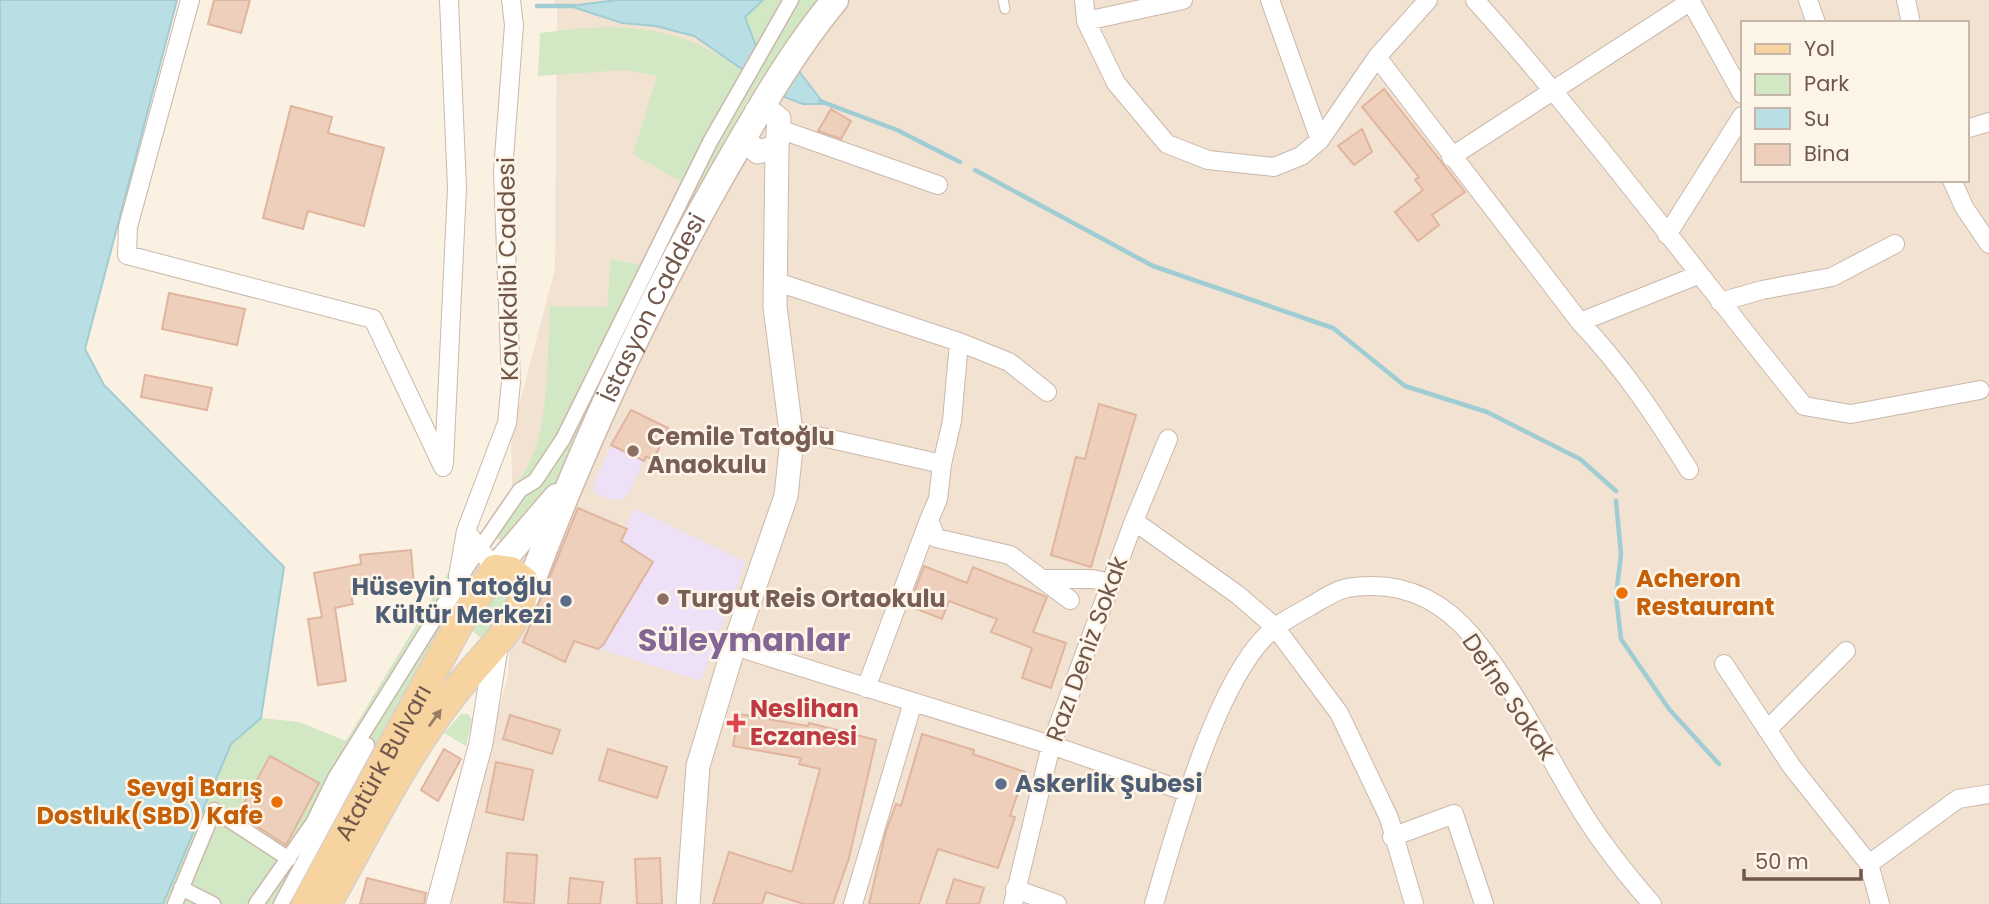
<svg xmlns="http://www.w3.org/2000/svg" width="1989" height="904" font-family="Poppins,sans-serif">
<rect width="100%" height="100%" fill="#fbf1e3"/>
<!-- residential -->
<path fill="#f2e2d2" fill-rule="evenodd" d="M554,0H1989V904H446L508,676L514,555L511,436L555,269L557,8ZM1742,23H1966V180H1742Z"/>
<!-- education -->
<path fill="#eee0f7" d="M631,410L668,428L654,459L645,457L629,493L622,499L610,500L594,492V483L623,420H626Z
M634,508L746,562L701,681L575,641Z"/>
<!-- green -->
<path fill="#d2e7c3" d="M764,0H821C780,52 736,105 715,169L571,468L506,543L498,539C489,507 518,489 530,462C550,420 547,353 550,306L607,307L611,259L647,266L680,181L633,154L657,76L624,70L538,76L540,33C621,22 674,23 744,70L745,17Z
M461,551L460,599L309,904H163L231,744L261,718L299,722L346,741Z
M497,583L508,584L514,595L485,637L481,638L470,629Z
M461,714H468L472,720L466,746L444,733Z"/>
<!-- water -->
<path fill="#b9dee3" stroke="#a0cdd4" stroke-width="2" d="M0,0H177L85,349L104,385L284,567L261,718L231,744L163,904H0Z
M617,0H763L745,17L757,49L745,71L694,36L656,26L622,23L570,6Z
M795,66L824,104H803L784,97Z"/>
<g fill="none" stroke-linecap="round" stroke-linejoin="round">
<!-- stream -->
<path stroke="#a0cdd4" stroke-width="4.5" d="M537,6H574
M820,101L897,130L960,162
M975,170L1153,266L1333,328L1405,386L1487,412L1580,459L1616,491
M1616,501L1621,554L1616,596L1621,639L1669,709L1719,764"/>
</g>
<!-- building -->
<path fill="#eecfbc" stroke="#e0b59e" stroke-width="2" d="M214,0H250L241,33L208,24Z
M1384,89L1465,192L1432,215L1439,225L1418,241L1395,212L1423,190L1415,180L1419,177L1362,107Z
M291,106L332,117L328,133L384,148L364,226L308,211L303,229L263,218Z
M831,109L851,121L841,139L818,131Z
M1362,129L1372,152L1354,165L1338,146Z
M169,293L245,309L237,345L162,329Z
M145,375L212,388L207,410L141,397Z
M1099,404L1136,415L1091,567L1051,555L1076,457L1085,459Z
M631,410L668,428L654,459L646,457L644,461L611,445Z
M578,508L627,529L621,541L653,562L603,645L598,649L574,641L565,662L523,642Z
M411,550L414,586L350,591L353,604L335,608L346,681L318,685L308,619L322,617L314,573L361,564L360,555Z
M924,566L967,583L973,567L1047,597L1033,632L1066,643L1051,688L1022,678L1032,648L991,632L997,619L949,601L942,619L909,606Z
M739,714L808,726L809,723L876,740L849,858L833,904H804L766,892L762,904H713L729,852L792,872L820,769L799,764L801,758L733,746Z
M510,715L560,730L552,754L503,739Z
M922,734L974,750L973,754L1025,772L1010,816L1015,817L998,868L938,849L919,904H869L886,831L896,804L901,806Z
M444,749L461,759L438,801L421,790Z
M608,749L667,767L657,798L599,780Z
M270,756L319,783L286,845L238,814Z
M496,762L533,770L523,820L486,812Z
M507,853L537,855L534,904L504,902Z
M660,858L662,904H637L635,859Z
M367,878L426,893L424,904H360Z
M570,878L603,882L600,904H568Z
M954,879L984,888L979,904H946Z"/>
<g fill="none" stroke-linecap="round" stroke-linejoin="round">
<!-- service casing -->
<g stroke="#cbb8aa" stroke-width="11">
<path id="service" d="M1003,0L1005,9"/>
</g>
<!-- pedestrian casing -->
<g stroke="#cbb8aa" stroke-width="17">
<path id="pedestrian" d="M181,888L213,904
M175,904L214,810L289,859
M256,904L313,823L335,778L467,567L520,490L535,481L563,439L710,142L791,0
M281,904L367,745"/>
</g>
<!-- minor casing -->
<g stroke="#cbb8aa" stroke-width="20">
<path id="minor" d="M190,0L128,227L127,255L373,319L443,467
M1084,0L1086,21L1116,83L1167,144L1208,160L1274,167L1301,156L1320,140L1377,57L1428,0
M1270,0L1320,140
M1475,0C1591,130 1695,271 1804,406L1851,414L1980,390
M1690,0L1742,94
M1808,0L1816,23
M1906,0L1911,23
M1086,21L1183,0
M1377,57L1580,322L1698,275
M779,129L938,185
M1966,129L1989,122
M1451,157L1691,1
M1952,180L1964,207L1989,244
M1667,235L1742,116
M774,281L959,342L1009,362L1047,392
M1720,302L1762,290L1832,277L1895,244
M1580,322C1623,367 1656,417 1689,470
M791,430L942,464L952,421L959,342
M444,463L457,188L449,0
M942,464L938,499L929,520L936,538L1010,555L1070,600
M1134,521L1238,595L1275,627L1339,713L1389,818L1414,904
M466,531L495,569
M1044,579H1092L1111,583
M460,622L458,576L466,531L507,423L511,382L503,171L514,25L511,0
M734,646L1051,745L1187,792
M1724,664L1792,767L1869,864L1880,904
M866,688L929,520
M1767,730L1846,651
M1392,837L1454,814L1484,904
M1869,864L1958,799L1989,794
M1015,889L1057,904
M853,904L913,702
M1013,904L1051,745L1134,521L1168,439
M1154,904C1175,834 1218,669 1277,626C1287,619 1298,613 1309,607C1336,591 1341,586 1372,586C1413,586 1446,605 1472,636C1514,687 1543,747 1576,802C1598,839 1624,872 1652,904"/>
</g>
<!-- tertiary casing -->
<g stroke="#cbb8aa" stroke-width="25">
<path id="tertiary" d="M743,139L758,152L777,147L779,119L769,111H757
M438,904L481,743L497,642
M688,904L698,766L734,646L786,496L792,439L775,307L777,147"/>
</g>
<!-- secondary casing -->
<g stroke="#d0baab" stroke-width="29">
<g id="secondary">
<path d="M495,569L557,497"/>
<path id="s1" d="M526,596C581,449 647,305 725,169C760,109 791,53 835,0"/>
</g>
</g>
<!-- primary casing -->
<g stroke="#d7d0cd" stroke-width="31">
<g id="primary">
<path id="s2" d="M306,904L460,622L495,569L511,571L524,581C527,614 493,647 472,671C411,741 372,824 327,904"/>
</g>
</g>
<!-- service -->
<use href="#service" stroke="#fff" stroke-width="9"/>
<!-- pedestrian -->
<use href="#pedestrian" stroke="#fff" stroke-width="14"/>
<!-- minor -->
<use href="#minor" stroke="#fff" stroke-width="18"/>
<!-- tertiary -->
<use href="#tertiary" stroke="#fff" stroke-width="23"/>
<!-- secondary -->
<use href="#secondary" stroke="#fff" stroke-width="26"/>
<!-- primary -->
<use href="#primary" stroke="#f6d39f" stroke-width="28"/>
</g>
<!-- one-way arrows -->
<defs><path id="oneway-solid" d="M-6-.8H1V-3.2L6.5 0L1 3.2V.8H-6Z" transform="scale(1.75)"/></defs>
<use fill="#997c64" href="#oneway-solid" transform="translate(435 718) rotate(-54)"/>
<!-- markers -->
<g fill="#8d6e63" stroke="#fef5e9" stroke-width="2.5">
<circle cx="633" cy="451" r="7"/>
<circle cx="663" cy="599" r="7"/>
</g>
<g fill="#e8710a" stroke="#fef5e9" stroke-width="2.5">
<circle cx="1622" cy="593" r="7"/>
<circle cx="277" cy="802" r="7"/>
</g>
<g fill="#5c6f8a" stroke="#fef5e9" stroke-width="2.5">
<circle cx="566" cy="601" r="7"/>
<circle cx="1001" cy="784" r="7"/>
</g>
<path fill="#e0444e" stroke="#fef5e9" stroke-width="2.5" d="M732.5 712.5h7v7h7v7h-7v7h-7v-7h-7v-7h7z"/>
<g text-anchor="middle" stroke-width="5" stroke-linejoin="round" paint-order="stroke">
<!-- street labels -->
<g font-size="24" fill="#71574b" stroke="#fef5e9">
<text transform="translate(508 269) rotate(-91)" y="8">Kavakdibi Caddesi</text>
<text dy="8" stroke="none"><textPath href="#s1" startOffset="315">İstasyon Caddesi</textPath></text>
<text transform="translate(1087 649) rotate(-70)" y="8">Razı Deniz Sokak</text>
<text transform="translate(1509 697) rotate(56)" y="8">Defne Sokak</text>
<text dy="8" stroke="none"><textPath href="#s2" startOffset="161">Atatürk Bulvarı</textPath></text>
</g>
<!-- education labels -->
<g font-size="24" font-weight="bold" fill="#785e54" stroke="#fef5e9" text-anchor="start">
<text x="647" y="445">Cemile Tatoğlu<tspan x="647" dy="28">Anaokulu</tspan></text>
<text x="677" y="607">Turgut Reis Ortaokulu</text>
</g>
<!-- food labels -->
<g font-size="24" font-weight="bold" fill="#c56008" stroke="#fef5e9" text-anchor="start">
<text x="1636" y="587">Acheron<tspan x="1636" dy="28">Restaurant</tspan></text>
<text x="263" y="796" text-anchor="end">Sevgi Barış<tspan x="263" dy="28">Dostluk(SBD) Kafe</tspan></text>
</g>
<!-- service labels -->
<g font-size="24" font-weight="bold" fill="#4e5e75" stroke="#fef5e9" text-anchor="end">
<text x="552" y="595">Hüseyin Tatoğlu<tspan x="552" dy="28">Kültür Merkezi</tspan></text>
<text x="1015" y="792" text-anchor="start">Askerlik Şubesi</text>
</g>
<!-- health labels -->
<g font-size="24" font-weight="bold" fill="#be3a42" stroke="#fef5e9" text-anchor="start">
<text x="750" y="717">Neslihan<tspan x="750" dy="28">Eczanesi</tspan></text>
</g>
<!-- district labels -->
<g font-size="32" font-weight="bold" fill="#846694" stroke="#fef5e9">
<text x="744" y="651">Süleymanlar</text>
</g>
</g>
<!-- legend -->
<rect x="1741" y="21" width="228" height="161" fill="#fef5e9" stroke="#c6b6aa" stroke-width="2"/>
<rect x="1755" y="44" width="35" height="10" fill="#f6d39f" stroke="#c6b6aa" stroke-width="2"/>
<text x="1804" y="56" font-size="21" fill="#71574b">Yol</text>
<rect x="1755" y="74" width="35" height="21" fill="#d2e7c3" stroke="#c6b6aa" stroke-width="2"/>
<text x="1804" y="91" font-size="21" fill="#71574b">Park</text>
<rect x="1755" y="108" width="35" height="21" fill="#b9dee3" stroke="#c6b6aa" stroke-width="2"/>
<text x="1804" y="126" font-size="21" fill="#71574b">Su</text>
<rect x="1755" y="144" width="35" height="21" fill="#eecfbc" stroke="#c6b6aa" stroke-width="2"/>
<text x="1804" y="161" font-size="21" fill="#71574b">Bina</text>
<!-- scale -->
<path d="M1744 869v10h117v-10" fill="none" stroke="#71574b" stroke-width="3.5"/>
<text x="1755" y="869" font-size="21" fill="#71574b" stroke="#fef5e9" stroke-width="5" paint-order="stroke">50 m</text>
</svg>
